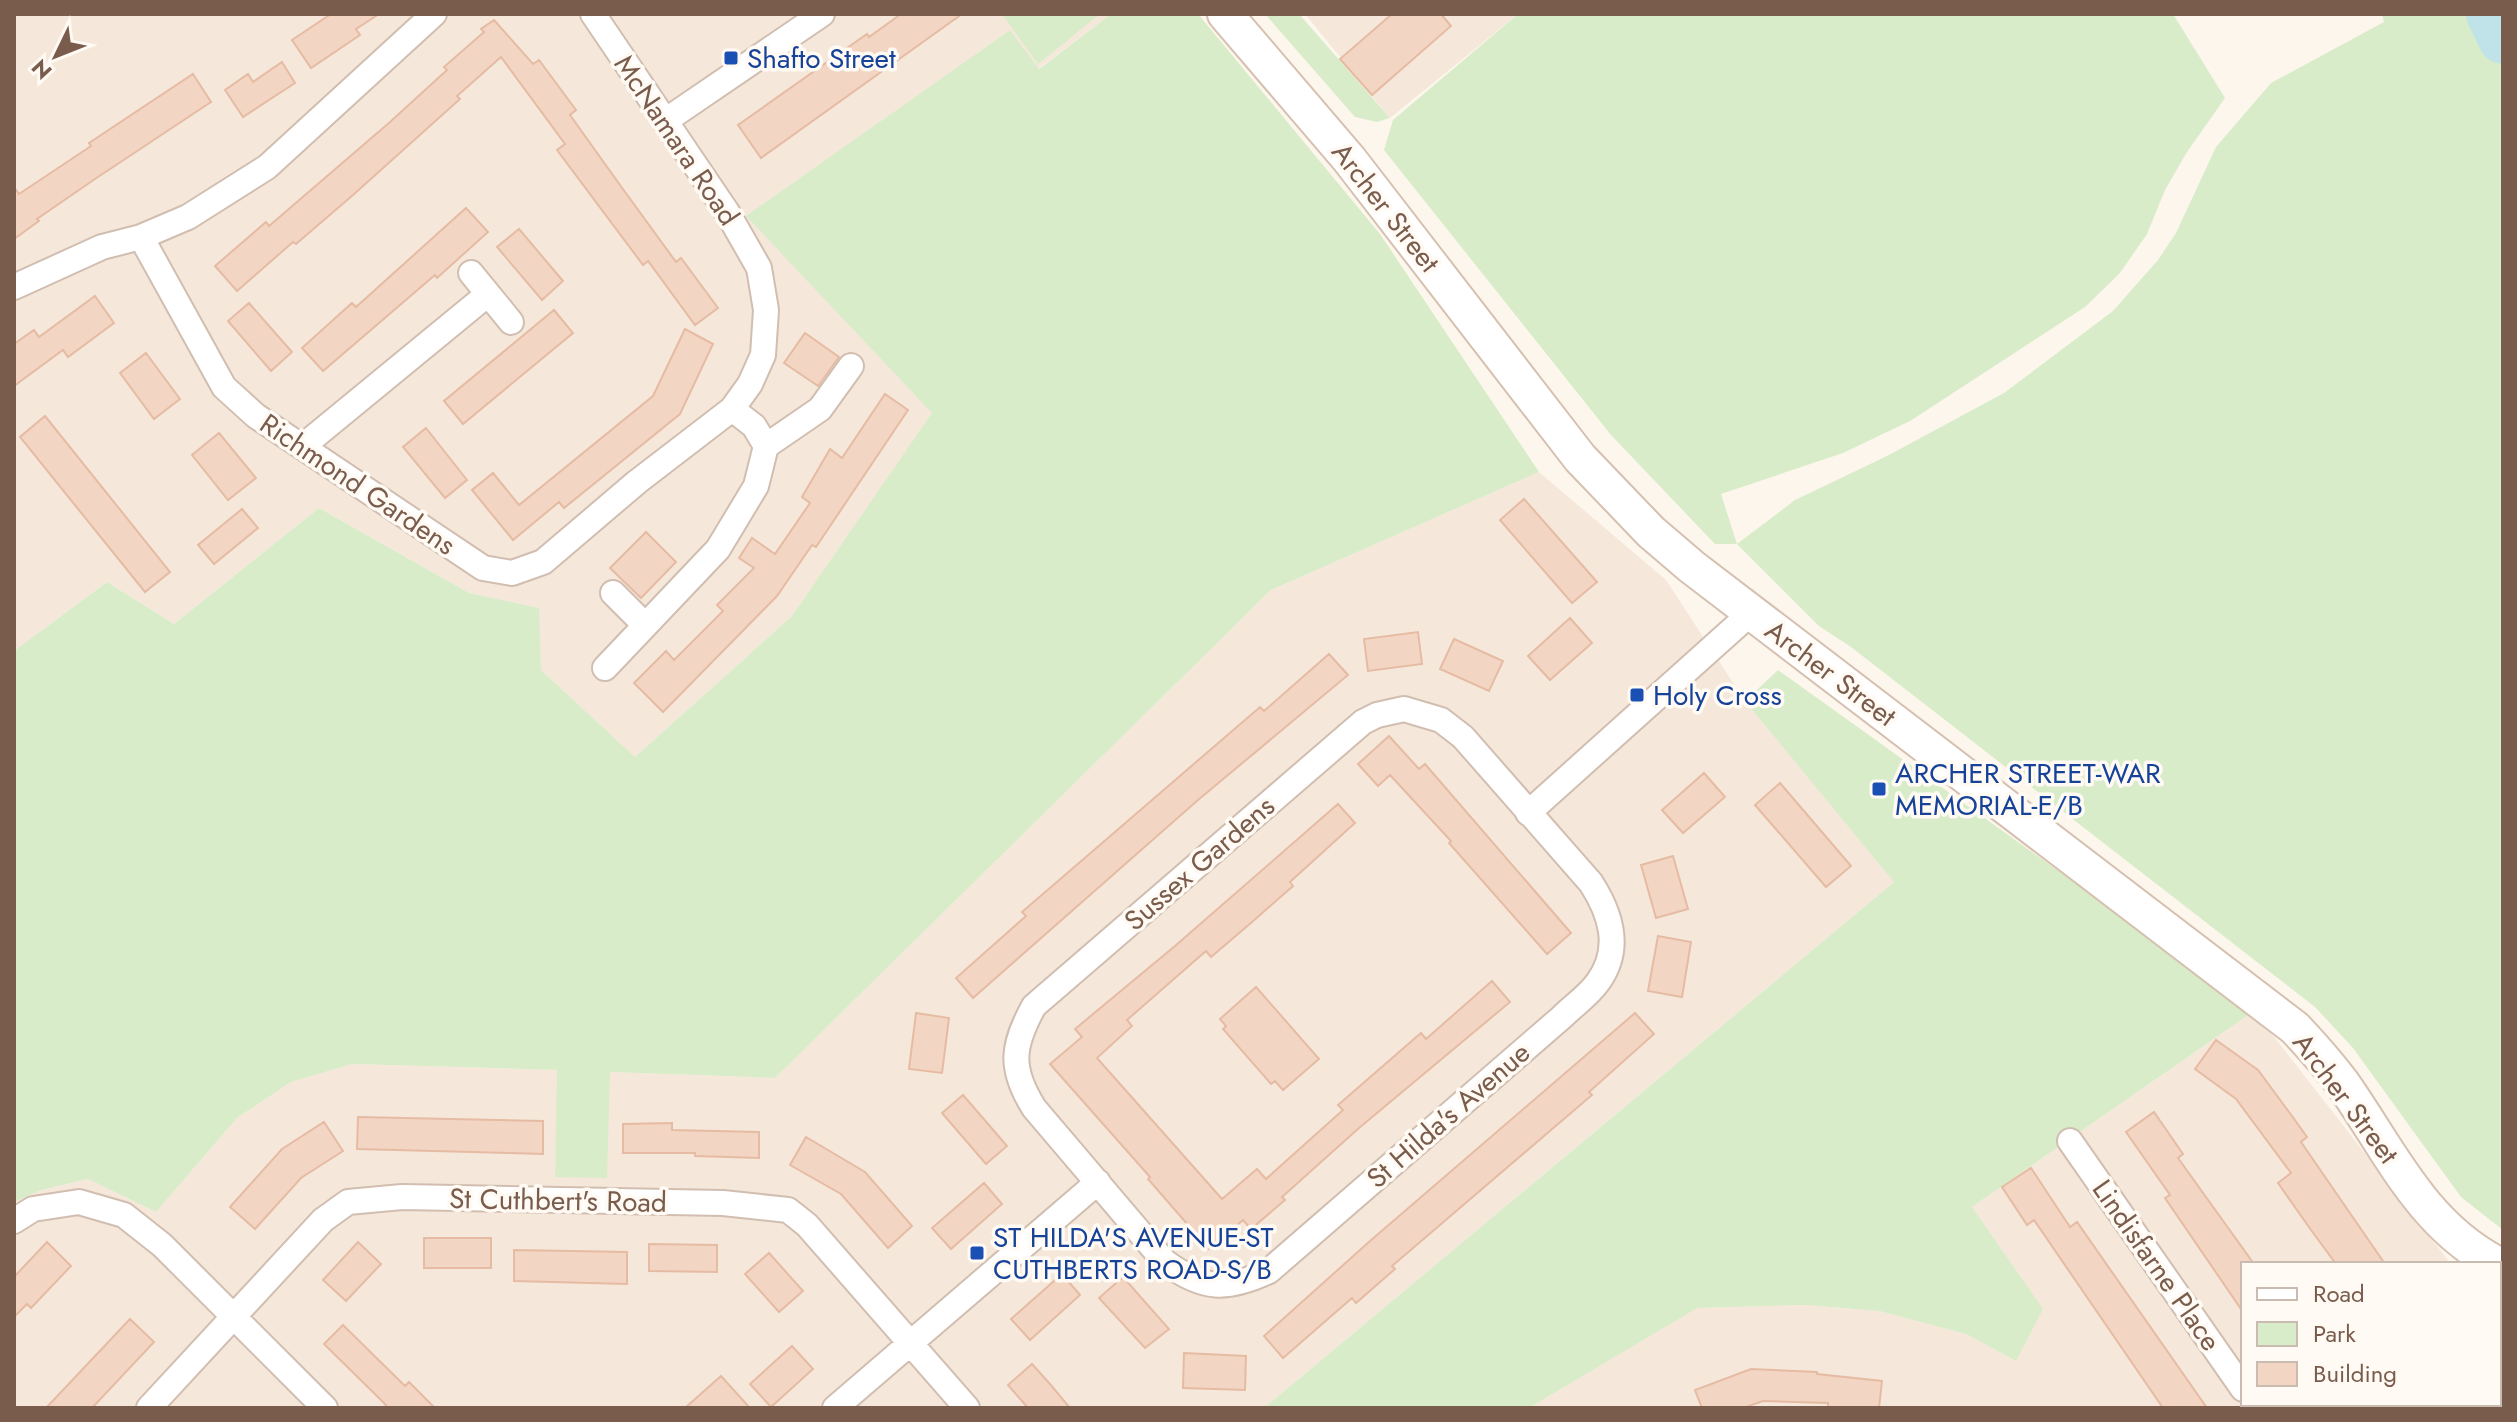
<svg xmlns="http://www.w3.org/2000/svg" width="2517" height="1422" font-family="Jost,sans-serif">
<rect width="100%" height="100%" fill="#fdf6ec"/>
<!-- residential -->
<path fill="#f5e8da" d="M14,14H1111L1038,69L1010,30L747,216L933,413L792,616L635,757L541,670L538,608L469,593L319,508L174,624L107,582L14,651Z
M1305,14H1518L1390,118Z
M1539,472L1666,580L1745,701L1895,881L1264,1408H14V1202L41,1190L88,1179L156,1212L237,1118L291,1082L352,1064L558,1070L555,1177L610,1072L775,1078L1271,590Z
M2254,1011L2451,1264H2243V1404H2499V1328L2503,1334V1408H1529L1696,1308L1806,1305L1879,1311L1966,1334L2016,1361L2042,1309L1972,1207Z"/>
<!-- green -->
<path fill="#d8ecc9" d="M1002,14H1100L1038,64Z
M1111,14H1198L1380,234L1539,472L1271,590L775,1078L610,1072L607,1178L555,1177L557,1070L352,1064L291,1082L237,1118L156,1212L88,1179L41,1190L14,1202V651L107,582L174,624L319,508L469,593L539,608L541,670L635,757L792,616L932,413L746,216L1010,30L1039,69Z
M1265,14H1299L1390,118L1377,122L1355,117Z
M1518,14H2173L2225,98L2187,152L2165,190L2147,234L2120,273L2085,307L1910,421L1843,453L1721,494L1737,544L1795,500L1887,456L2004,393L2113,311L2158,260L2176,233L2216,147L2271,83L2384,22L2382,14H2485L2503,52V1230L2461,1197L2353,1048L2315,1007L1851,647L1819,626L1737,544H1715L1611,435L1384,150L1393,120Z
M1778,670L2254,1011L1972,1207L2043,1309L2016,1361L1966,1334L1879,1311L1806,1305L1697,1308L1529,1408H1264L1894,882L1745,701Z"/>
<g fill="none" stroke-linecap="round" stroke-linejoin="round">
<!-- river -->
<path stroke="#bfe3e8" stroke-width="50" d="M2491,14L2503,39"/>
</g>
<!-- building -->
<path fill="#f3d5c3" stroke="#e6bba3" stroke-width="2" d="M331,14H379L356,29L360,35L311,68L292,40Z
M901,14H962L761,158L738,125L867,34L869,37Z
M1392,14H1441L1451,26L1372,95L1340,59Z
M494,20L533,64L539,60L576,110L570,115L620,185L676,262L681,258L718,308L695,325L648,261L643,265L557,150L565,144L501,57L457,96L460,99L353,195L296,244L293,242L237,291L215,266L266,222L269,226L390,122L447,70L444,67L484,32L481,29Z
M282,62L295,83L243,117L225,90L248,74L253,82Z
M193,74L211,102L95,179L37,219L39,221L14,239V187L19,194L91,146L89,143Z
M466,208L488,232L437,278L435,275L323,371L302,348L352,303L356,307Z
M519,229L563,281L542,300L497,247Z
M95,296L114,323L68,357L63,350L14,386V344L34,330L39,337Z
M249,303L292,352L271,371L228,321Z
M554,310L573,333L463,424L444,401Z
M685,329L713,344L680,414L564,508L559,502L513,540L472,490L493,473L519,505L653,396Z
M805,333L839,357L818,386L784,363Z
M146,353L180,399L154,419L120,373Z
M885,394L908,410L816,547L812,545L777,596L663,712L634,683L666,651L674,660L723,611L717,605L754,568L739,558L752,538L775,554L810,503L802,497L830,449L842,458Z
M45,416L170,572L145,592L20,437Z
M426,428L467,480L445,498L403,447Z
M219,433L256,478L228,500L192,455Z
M1524,499L1597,582L1572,603L1500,520Z
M242,509L258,528L214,564L198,545Z
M646,532L676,562L641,598L610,568Z
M1570,618L1592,643L1550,680L1528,656Z
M1418,632L1422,664L1368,671L1364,639Z
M1454,639L1503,661L1489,691L1440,669Z
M1329,654L1348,675L1198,800L973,998L956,978L1026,916L1022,912L1260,707L1264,711Z
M1389,736L1419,769L1425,764L1571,933L1547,954L1449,843L1451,841L1390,775L1378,786L1358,764Z
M1704,773L1725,797L1683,833L1662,810Z
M1780,783L1851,866L1826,887L1755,805Z
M1338,804L1355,823L1290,882L1293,886L1252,922L1211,957L1206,951L1127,1020L1132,1026L1097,1058L1222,1199L1257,1169L1266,1179L1343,1110L1338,1105L1421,1033L1426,1039L1492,981L1510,1002L1359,1128L1282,1197L1285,1200L1251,1229L1243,1220L1209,1249L1148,1179L1150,1177L1050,1064L1082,1037L1075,1029L1175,946Z
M1673,856L1688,909L1656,918L1641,865Z
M1658,936L1691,942L1682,997L1648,991Z
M1256,987L1319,1059L1283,1090L1275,1081L1271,1084L1223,1029L1226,1026L1220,1019Z
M916,1013L949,1018L942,1073L909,1069Z
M1635,1013L1654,1034L1589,1092L1592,1095L1392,1266L1395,1269L1356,1303L1352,1298L1283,1358L1264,1336L1370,1241Z
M2216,1040L2258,1070L2292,1116L2307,1137L2301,1142L2385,1264H2336L2311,1230L2278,1183L2291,1173L2236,1099L2195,1069Z
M963,1095L1007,1146L986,1164L942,1113Z
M2154,1112L2183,1154L2178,1158L2254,1264H2243V1312L2165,1198L2170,1195L2126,1132Z
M358,1117L543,1121V1154L357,1149Z
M324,1122L343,1151L301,1178L255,1229L230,1207L282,1149Z
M672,1123V1130L759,1132V1158L695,1156V1153H623V1124Z
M806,1137L865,1172L912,1226L888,1248L841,1194L790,1165Z
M2031,1168L2070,1227L2077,1222L2207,1408H2163L2034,1220L2027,1225L2002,1187Z
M984,1183L1002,1204L951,1249L932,1228Z
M424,1238H491V1268H424Z
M47,1242L71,1266L31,1308L27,1304L14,1317V1277Z
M358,1242L381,1264L346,1301L323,1280Z
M649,1244L717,1245V1272L649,1271Z
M514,1250L627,1252V1284L514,1281Z
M769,1253L803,1291L779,1312L745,1274Z
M1062,1274L1080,1295L1030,1340L1011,1319Z
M1123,1277L1169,1329L1145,1348L1099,1298Z
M130,1319L154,1342L92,1408H46Z
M343,1325L405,1386L409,1382L435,1408H384L386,1405L324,1344Z
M792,1346L813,1369L771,1407L750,1384Z
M1184,1353L1246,1356L1245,1390L1183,1388Z
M1032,1364L1050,1384L1070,1408H1028L1008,1385Z
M1751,1369L1817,1372V1374L1882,1381L1879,1408H1828V1403L1763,1401L1743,1408H1702L1695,1390Z
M721,1376L750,1408H685Z"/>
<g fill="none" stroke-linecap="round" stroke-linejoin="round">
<!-- street casing -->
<g stroke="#d1beb0" stroke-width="28">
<path id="street" d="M665,121L822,14
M141,237L224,387L256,416L483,568L512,573L543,562L637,482L732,409L750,384L763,355L766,310L759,268L727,212L593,14
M471,273L511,322
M14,287L102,247L141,237L188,217L267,167L434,14
M303,446L488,294
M766,446L820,409L851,366
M613,593L645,625
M605,668L718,549L756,486L766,446L754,426L732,409
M1404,709L1441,720L1463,737L1591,883C1611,914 1622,949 1598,982C1589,995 1573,1006 1562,1017L1269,1271C1227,1291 1203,1290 1165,1262L1034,1108C1009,1068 1012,1046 1034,1006L1363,722L1377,715Z
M1528,813L1752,612
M2070,1141L2243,1389
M14,1221L33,1209L79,1202L124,1215L162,1245L325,1408
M2254,1404L2256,1408
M149,1408L323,1220L348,1202L402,1197L723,1203L788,1210L807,1225L967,1408
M835,1408L1098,1182"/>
</g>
<!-- secondary casing -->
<g stroke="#d6c0b0" stroke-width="38">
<path id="secondary" d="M1225,14L1349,159L1580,458L1651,532L1692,567L2295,1028C2312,1046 2328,1064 2343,1084C2390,1151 2421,1224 2497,1264"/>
</g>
<!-- street -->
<use href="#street" stroke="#fff" stroke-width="24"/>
<!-- secondary -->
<use href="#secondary" stroke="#fff" stroke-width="34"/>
</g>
<!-- markers -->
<g fill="#1a4fb4" stroke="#fffaf3" stroke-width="3">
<rect x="723" y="50" width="16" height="16" rx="4"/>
<rect x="1629" y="687" width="16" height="16" rx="4"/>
<rect x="1871" y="781" width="16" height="16" rx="4"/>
<rect x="969" y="1245" width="16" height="16" rx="4"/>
</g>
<g text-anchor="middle" stroke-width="7" stroke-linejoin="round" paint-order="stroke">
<!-- transit labels -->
<g font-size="28" fill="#164399" stroke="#fffaf3" text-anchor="start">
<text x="747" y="68">Shafto Street</text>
<text x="1653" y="705">Holy Cross</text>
<text x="1895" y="783">ARCHER STREET-WAR<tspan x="1895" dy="32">MEMORIAL-E/B</tspan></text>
<text x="993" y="1247">ST HILDA'S AVENUE-ST<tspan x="993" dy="32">CUTHBERTS ROAD-S/B</tspan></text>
</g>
<!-- street labels -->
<g font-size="28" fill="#7a5c4d" stroke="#fffaf3">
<text transform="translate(677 140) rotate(56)" y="10">McNamara Road</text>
<text transform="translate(1386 207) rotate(52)" y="10">Archer Street</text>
<text transform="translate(358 484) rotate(34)" y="10">Richmond Gardens</text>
<text transform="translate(1831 673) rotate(37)" y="10">Archer Street</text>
<text transform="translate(1199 863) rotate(-41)" y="10">Sussex Gardens</text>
<text transform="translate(2346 1098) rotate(53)" y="10">Archer Street</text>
<text transform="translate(1448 1115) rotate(-41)" y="10">St Hilda's Avenue</text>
<text transform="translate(558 1200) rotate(1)" y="10">St Cuthbert's Road</text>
<text transform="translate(2157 1265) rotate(55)" y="10">Lindisfarne Place</text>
</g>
</g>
<!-- border -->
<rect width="2517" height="1422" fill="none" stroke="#7a5c4d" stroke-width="32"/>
<!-- legend -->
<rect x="2241" y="1262" width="260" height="144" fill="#fffaf3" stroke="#cabbb1" stroke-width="2"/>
<rect x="2257" y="1288" width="40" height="12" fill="#ffffff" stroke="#cabbb1" stroke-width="2"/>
<text x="2313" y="1302" font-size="24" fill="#7a5c4d">Road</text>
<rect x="2257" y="1322" width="40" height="24" fill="#d8ecc9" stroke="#cabbb1" stroke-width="2"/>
<text x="2313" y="1342" font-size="24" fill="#7a5c4d">Park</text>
<rect x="2257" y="1362" width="40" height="24" fill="#f3d5c3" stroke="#cabbb1" stroke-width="2"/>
<text x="2313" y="1382" font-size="24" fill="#7a5c4d">Building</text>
<!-- north arrow -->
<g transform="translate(56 56) rotate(227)" stroke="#fffaf3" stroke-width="6" paint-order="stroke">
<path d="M0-6L14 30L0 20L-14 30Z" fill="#7a5c4d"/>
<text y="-12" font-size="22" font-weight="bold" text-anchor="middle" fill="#7a5c4d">N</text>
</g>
</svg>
